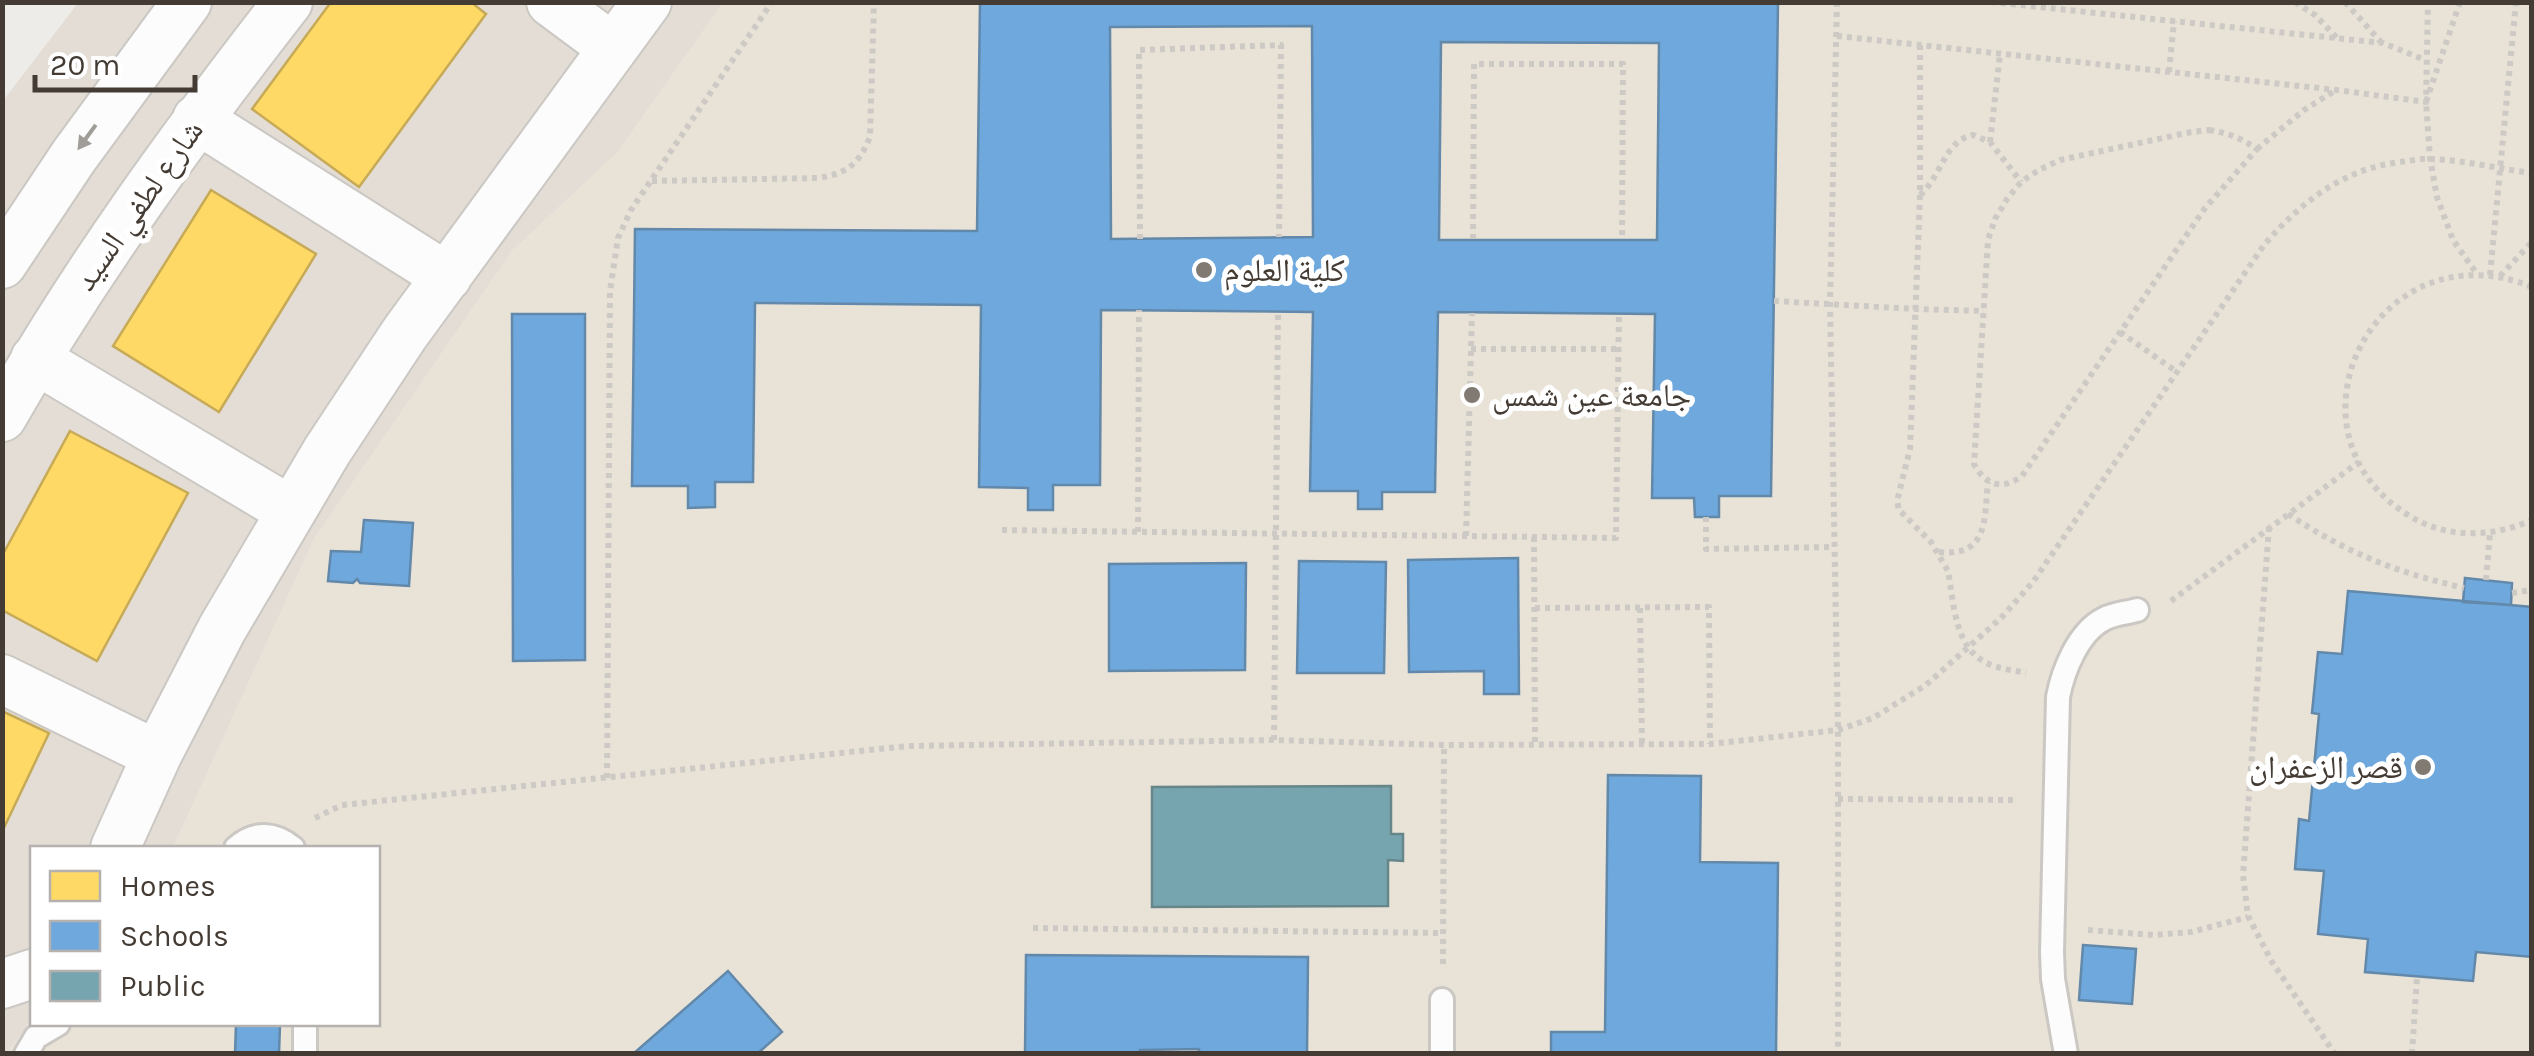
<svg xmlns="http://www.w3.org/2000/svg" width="2534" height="1056" font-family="Karla,'Noto Naskh Arabic',sans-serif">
<rect width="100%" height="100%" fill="#eeece8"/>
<!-- residential -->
<path fill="#e3ddd5" d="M78,3H723L617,153L512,251L314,539L173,848H32V1020L6,1054L2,1053V102Z"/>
<!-- education -->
<path fill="#e9e2d7" d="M723,3H2531V1053L6,1054L32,1020V1024H378V848H173L314,539L512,251L617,153Z"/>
<!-- homes -->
<path fill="#ffd966" stroke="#c7aa57" stroke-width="2.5" d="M331,2H471L486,14L359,187L252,109Z
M211,190L316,254L219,412L113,346Z
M70,431L188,493L97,661L2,610V556Z
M2,711L49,733L2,832Z"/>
<!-- schools -->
<path fill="#6fa8dc" stroke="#6288aa" stroke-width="2.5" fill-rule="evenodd" d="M980,2H1778L1771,496H1719V517H1695L1694,498H1652L1655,314L1438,312L1435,492H1382V509H1358V491H1310L1313,312L1101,310L1100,485H1053V510H1028V488L979,487L981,305L755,303L753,482H715V507L688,508V486H632L635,229L977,231ZM1312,26L1313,237L1111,239L1110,27ZM1441,42L1659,43L1657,240H1439Z
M512,314H585V660L513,661Z
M364,520L413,523L409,586L360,583L357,579L353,583L328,581L331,551L361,552Z
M1518,558L1519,694H1484V671L1409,672L1408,560Z
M1299,561L1386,562L1384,673H1297Z
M1246,563L1245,670L1109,671V564Z
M2465,578L2512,583L2511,605L2463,602Z
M2348,591L2532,607V957L2476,952L2473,981L2365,972L2368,939L2318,934L2324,871L2295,869L2299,819L2309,821L2319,714L2312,713L2318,652L2342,654Z
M1608,775L1701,776L1700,862L1778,863L1776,1054H1551V1032H1605Z
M2083,945L2136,949L2132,1004L2079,1000Z
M1026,955L1308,957L1307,1054H1199V1049L1140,1050V1054H1025Z
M728,971L782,1032L757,1054H633Z
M236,1024H280L279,1054H235Z"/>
<!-- public -->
<path fill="#76a5af" stroke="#67868a" stroke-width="2.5" d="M1391,786V834H1403V861L1388,860V906L1152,907V787Z"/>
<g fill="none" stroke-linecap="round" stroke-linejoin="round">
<!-- lane casing -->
<g stroke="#cbc8c4" stroke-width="28">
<path id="lane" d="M236,848C255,831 275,833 293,848
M305,1024V1054
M26,1054L36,1037L58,1024
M1442,1054V1000
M2066,1054L2053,979L2052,952L2058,697C2063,671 2078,632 2104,619C2113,614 2126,613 2137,610"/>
</g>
<!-- street casing -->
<g stroke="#cbc8c4" stroke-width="52">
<path id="street" d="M551,2L613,48
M197,119L447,277
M2,264L74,156L187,2
M35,359L291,511
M2,417C87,268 183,137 288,2
M2,679L157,755
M115,848L157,755L222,629L327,451L405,333L647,2
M2,984L32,974"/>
</g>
<!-- path -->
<path stroke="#cdcac6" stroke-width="6" stroke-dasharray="5 5" stroke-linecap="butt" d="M1837,2L1830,304L1838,730V1054
M1991,2L2383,43L2425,60
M2295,2L2315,15L2337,38
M2345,2L2381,42
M2460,2L2426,102L2430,158L2437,197L2453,240L2477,274
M1837,36L2337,90L2426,102L2428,2
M1920,45V195L1910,449L1897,501L1899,510L1931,542L1948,571C1954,602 1954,648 1987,663C1998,669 2013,670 2026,673
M2169,72L2174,21
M2209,130C2228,133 2241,138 2257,149L2205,208L2022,476C2002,491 1985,485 1974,464L1988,240L1995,219L2007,199L2021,182L2039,170L2060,160L2191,132Z
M1990,142L2000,54
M2257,149L2304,110L2336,90
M652,181L817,178C847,174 859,164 870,137L874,2
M1920,195C1941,177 1945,140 1973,135L1990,142L2021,182
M1140,239L1139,50L1281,45L1279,237
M1473,239L1474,64H1623L1622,239
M2490,275L2516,2
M2500,276L2532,242
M2532,287C2375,223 2270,435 2413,518C2450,539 2494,537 2532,520
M1774,301L1916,309L1984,311
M2120,332L2177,372
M1471,349H1619
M2288,514C2347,553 2395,572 2464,588
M1706,517V549L1834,547
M2269,527L2243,875L2248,916L2272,962L2335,1054
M1002,530L1616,538L1619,313
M1138,532L1139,310
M1466,536L1472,313
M1534,537L1535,745
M1939,552C1989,557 1984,519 1988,482
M2486,580L2490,533
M2512,593L2532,590
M2171,601L2359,462
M1535,608L1709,607L1710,744
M1640,608L1642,745
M1274,740L1278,312
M607,778L610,291L618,238L631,210L772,2
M1838,799L2017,800
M315,818L342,805L908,746L1274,740L1444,745L1710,744L1838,730L1873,718L1926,685L2001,618L2033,582L2264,245C2301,202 2343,169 2400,162C2410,161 2421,158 2431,159C2464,160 2499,169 2532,173
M1033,928L1443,933
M2088,930L2154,935L2191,932L2248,917
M1443,964L1444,745
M2412,1054L2417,977"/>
<!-- lane -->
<use href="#lane" stroke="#fcfcfc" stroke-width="22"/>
<!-- street -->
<use href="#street" stroke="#fcfcfc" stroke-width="48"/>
</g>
<!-- one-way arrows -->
<defs><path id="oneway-solid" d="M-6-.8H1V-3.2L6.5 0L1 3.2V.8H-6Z" transform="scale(2.5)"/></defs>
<use fill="#a09c98" href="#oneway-solid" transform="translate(87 137) rotate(126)"/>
<!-- markers -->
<g fill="#807a73" stroke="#fff" stroke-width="4">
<circle cx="1204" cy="270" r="10"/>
<circle cx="1472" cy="395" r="10"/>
<circle cx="2423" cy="767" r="10"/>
</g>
<g text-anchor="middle" stroke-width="10" stroke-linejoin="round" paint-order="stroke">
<!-- street labels -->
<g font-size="32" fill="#443c34" stroke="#fff">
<text transform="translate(138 205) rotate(-55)" y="11">شارع لطفي السيد</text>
</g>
<!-- poi labels -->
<g font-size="32" fill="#443c34" stroke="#fff" text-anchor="start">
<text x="1224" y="281">كلية العلوم</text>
<text x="1492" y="406">جامعة عين شمس</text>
<text x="2403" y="778" text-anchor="end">قصر الزعفران</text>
</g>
</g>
<!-- border -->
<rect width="2534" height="1056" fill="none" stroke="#443c34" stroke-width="10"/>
<!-- legend -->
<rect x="30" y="846" width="350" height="180" fill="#ffffff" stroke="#b4b1ae" stroke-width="2.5"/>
<rect x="50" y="871" width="50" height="30" fill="#ffd966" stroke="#b4b1ae" stroke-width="2.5"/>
<text x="120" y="896" font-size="30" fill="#443c34">Homes</text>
<rect x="50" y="921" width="50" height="30" fill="#6fa8dc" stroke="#b4b1ae" stroke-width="2.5"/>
<text x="120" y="946" font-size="30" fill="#443c34">Schools</text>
<rect x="50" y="971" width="50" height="30" fill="#76a5af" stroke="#b4b1ae" stroke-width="2.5"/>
<text x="120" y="996" font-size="30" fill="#443c34">Public</text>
<!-- scale -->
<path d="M35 75v15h160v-15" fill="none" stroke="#443c34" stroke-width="5"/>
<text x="50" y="75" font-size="30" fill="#443c34" stroke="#ffffff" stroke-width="8" paint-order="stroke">20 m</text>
</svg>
